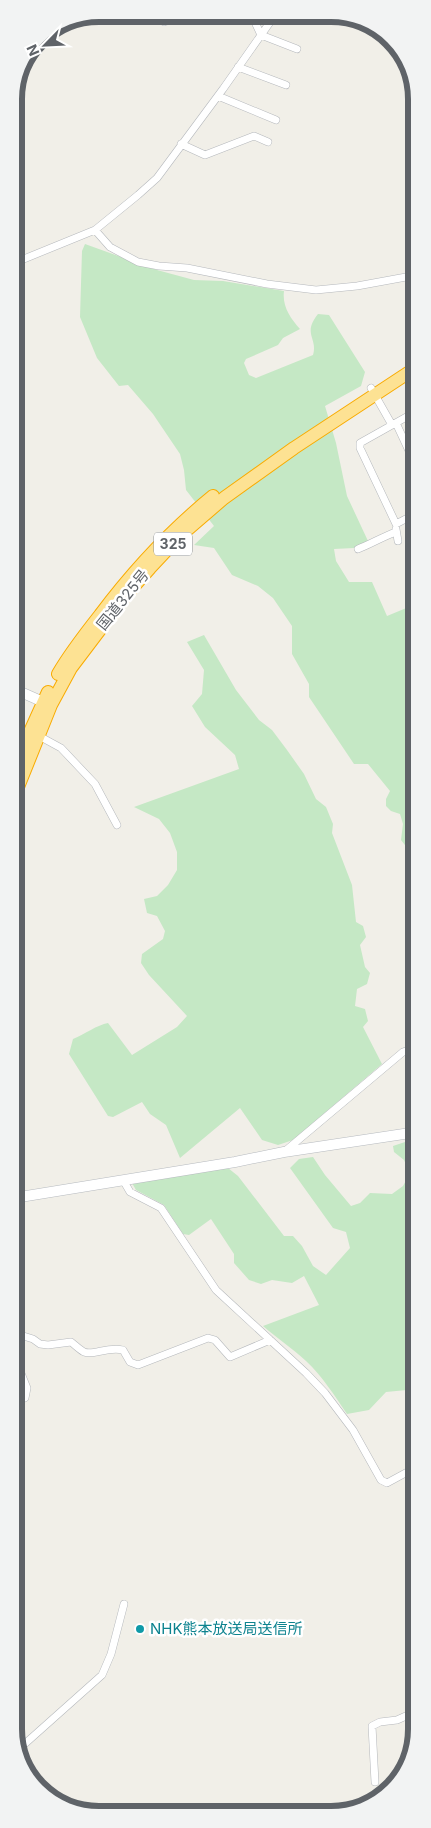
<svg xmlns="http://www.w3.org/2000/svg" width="431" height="1828" font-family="Inter,'Noto Sans JP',sans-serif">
<rect width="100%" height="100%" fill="#f1efe8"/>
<!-- green -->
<path fill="#c5e8c5" d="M85,244L157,270L194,280L223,281L284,291C282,306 290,318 300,329L283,338L278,345L246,359L244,363L249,375L256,378L313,355C318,338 302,334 318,314L329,315L365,372L361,386L325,406L336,443L347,496L368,541L354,548L334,549L336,561L349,582H372L387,616L416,604L417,606V879L408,849L401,840L403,824L400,814L391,811L386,806V799L390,791L368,764H354L309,697V684L292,654V626L273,598L258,586L232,575L214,548L194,545L214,526L186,490L184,470L180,454L153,414L128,385L119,386L97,358L80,317L82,251Z
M204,635L236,690L259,720L272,730L287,750L304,774L316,799L326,807L333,824L332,833L352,885L356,922L363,926L366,937L360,945L365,967L370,973L367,984L357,989L355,1006L365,1009L368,1021L363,1027L382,1064L293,1140L278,1145L262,1140L240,1108L180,1158L166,1125L150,1114L142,1102L113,1117L108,1116L69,1054L73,1039C85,1034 97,1025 108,1023L132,1055L177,1027L187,1016L149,975L141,963L142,954L163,939L165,931L157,916L147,913L144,899L157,896L168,885L177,870V852L170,833L159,819L134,807L239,769L235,755L205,727L192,706L202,694L204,670L187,642Z
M417,1138V1389L386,1392L369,1410L347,1414C335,1396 322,1376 306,1361C292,1348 277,1338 263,1326L319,1305L304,1276L292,1283L272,1280L261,1284L249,1280L234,1263V1254L211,1219L189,1235L183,1234L164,1205L136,1190L132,1183L228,1168L238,1176L284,1236H293L302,1246L313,1266L326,1275L350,1248L346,1232L333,1228L290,1168L299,1159L313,1157L325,1175L351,1206L360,1203L370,1193L392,1194L403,1186L410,1173L404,1160L394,1152L393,1146Z"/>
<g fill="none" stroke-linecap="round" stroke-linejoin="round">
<!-- street casing -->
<g stroke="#b5b8bc" stroke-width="8">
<path id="street" d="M253,18L261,35L297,49
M163,19L164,22L174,19
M238,67L286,85
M218,96L276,120
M181,144L205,155L254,136L268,142
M95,230L110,247L138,262L159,266L187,268L267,284L316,290L357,286L417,275
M14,263L95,230L138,195L157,178L223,89L273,18
M371,388L392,425
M417,411L360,443V448L396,524L417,513
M396,423L417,468
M396,529L398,541
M358,549C371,544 382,537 396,532
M39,736L61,748L95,784L117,825
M284,1152L403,1052L417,1047
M123,1180L130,1192L161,1208L216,1290L306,1373L325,1393L353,1430L381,1480L387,1483L411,1470L417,1474
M14,1319L17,1334
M17,1334L33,1339L40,1344L48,1345L71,1342C75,1345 80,1350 84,1352C93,1356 108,1346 123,1350L130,1362L138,1365L208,1338L215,1340L230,1357L270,1340
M14,1356L27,1388L25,1398L14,1402
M19,1749L102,1675L111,1654L124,1604
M375,1782L372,1726L380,1722L397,1720L417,1711"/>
</g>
<!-- secondary casing -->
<g stroke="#b6babf" stroke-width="11">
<path id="secondary" d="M14,689L50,705
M14,1198L235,1162L284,1152L417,1132"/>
</g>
<!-- highway casing -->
<g stroke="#f9ab00" stroke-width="14">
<path id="highway" d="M58,674C70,653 85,634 100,615C133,571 170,531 213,496
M14,767L48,692
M14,797L51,705L71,668L127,594L150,568L180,536L224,498L294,448L417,367"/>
</g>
<!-- street -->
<use href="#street" stroke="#fff" stroke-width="7"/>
<!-- secondary -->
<use href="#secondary" stroke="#fff" stroke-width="10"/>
<!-- highway -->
<use href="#highway" stroke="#fde293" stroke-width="12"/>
</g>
<!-- markers -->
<circle fill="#0f9aa8" stroke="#fff" stroke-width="2" cx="140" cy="1629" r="5"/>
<g text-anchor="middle" stroke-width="5" stroke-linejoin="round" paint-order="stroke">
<!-- shield labels -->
<rect fill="#fff" stroke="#8f9295" stroke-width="1" x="154" y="532.5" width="38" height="23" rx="4"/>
<g font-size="14" font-weight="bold" fill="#5f6368">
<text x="173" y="549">325</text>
</g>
<!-- street labels -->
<g font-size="15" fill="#5f6368" stroke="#fff">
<text transform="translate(123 600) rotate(-51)" y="5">国道325号</text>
</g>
<!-- culture labels -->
<g font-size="15" fill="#0d838f" stroke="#fff" text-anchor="start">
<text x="150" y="1634">NHK熊本放送局送信所</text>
</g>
</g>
<!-- crop -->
<path d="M0 0H431V1828H0ZM99 22H331A77 77 0 0 1 408 99V1729A77 77 0 0 1 331 1806H99A77 77 0 0 1 22 1729V99A77 77 0 0 1 99 22Z" fill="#f2f3f3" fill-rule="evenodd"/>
<path fill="none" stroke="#5f6368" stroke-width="6" d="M99 22H331A77 77 0 0 1 408 99V1729A77 77 0 0 1 331 1806H99A77 77 0 0 1 22 1729V99A77 77 0 0 1 99 22Z"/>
<!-- north arrow -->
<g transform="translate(45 45) rotate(246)" stroke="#ffffff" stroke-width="4" paint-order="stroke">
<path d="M0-4L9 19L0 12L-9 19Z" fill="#5f6368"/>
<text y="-8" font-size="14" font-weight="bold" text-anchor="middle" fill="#5f6368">N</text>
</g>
</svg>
